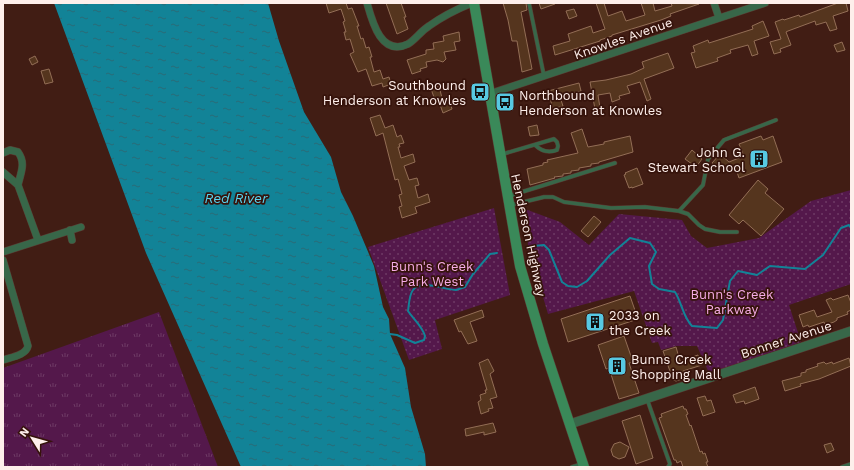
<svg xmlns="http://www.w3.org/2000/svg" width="854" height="470" font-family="'Work Sans',sans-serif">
<defs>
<pattern id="grass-tufts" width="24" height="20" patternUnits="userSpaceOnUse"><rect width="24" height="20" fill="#54184b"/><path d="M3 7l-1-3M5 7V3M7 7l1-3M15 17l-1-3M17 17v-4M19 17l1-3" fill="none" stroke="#6e3a65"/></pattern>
<pattern id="park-dots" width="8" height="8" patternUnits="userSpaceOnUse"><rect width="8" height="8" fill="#54184b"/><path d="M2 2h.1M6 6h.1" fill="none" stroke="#6e3a65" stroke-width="1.8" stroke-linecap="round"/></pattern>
<pattern id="water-ripples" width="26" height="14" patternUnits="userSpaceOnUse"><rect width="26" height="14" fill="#128397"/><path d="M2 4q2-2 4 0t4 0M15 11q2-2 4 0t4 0" fill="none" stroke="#296b77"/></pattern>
</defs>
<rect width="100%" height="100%" fill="#411d14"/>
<!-- grass -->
<path fill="url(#grass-tufts)" d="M159,312L218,467H3V368Z"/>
<!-- park -->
<path fill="url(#park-dots)" d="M851,190V284L789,305L801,342L709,373L697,346H676L661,350L658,342L652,343L634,291L548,314L528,246L527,225L525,209L560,222L589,245L619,214L682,220L691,236L707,248L759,238L811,201Z
M494,208L510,295L435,320L442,349L409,360L368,247Z"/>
<!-- water -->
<path fill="url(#water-ripples)" d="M54,3H268L279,41L304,112L331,157L341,192L353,216L374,266L383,307L389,319L390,334L405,368L411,407L425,454L426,467H241L146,253Z"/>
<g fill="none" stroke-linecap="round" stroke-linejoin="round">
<!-- stream -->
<path stroke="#128397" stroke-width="2" d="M534,246L544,245L549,250L562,282L568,286L577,287L587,281L610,255L630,238L650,243L656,252L649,266L652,284L659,289L675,292C682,303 683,317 692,326L717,328L723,320L730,281L738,271L757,275L770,266L805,269L823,255L841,228L849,225L851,228
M390,334L397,335L415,343L424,340L425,336C422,326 414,320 408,311C409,305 409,295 413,290C421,279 445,290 456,290C459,289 462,288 465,287L473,274L490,254L497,253"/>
</g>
<!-- building -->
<path fill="#55351e" stroke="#936e56" d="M326,3H346L348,9L352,8L359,26H357L361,39L363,38L366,48L369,47L372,57H370L374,72L380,70L383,79L389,77L391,84L383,87L382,83L372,86L366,69L358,72L350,54L354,52L350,39L346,40L344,32H346L343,22L345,21L341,9L329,13Z
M386,3H401L406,17H404L408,29L397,34Z
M503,3H526L527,10L521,12L532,69L522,72L517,41H512L508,20Z
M539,3H555V4L541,9Z
M596,3H604L608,16L622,11L626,21L645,15L641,3H653L655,11L672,6L671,3L699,4L670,14L671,16L661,20L612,35V36L600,40V41L555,55L553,46L570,41L568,34L591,26L593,33L605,29Z
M838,3H846L848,11L833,16L837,29L830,31L826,22L816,25L815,21L788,31L786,32L791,45L780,49L781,52L774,54L770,42L781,39L775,22L783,19L784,20L799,15L800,17Z
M574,9L577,16L569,19L566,11Z
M763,21L769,36L754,41L758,54L752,56L748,45L730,50L731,53L717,58L718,61L696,68L691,53L695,52L693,46L708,40L709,43L753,29L752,26Z
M459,32L460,41L454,42L456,50L444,52L446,59L443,62L437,60L426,62L427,67L420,69L421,71L412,74L407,60L426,54V50L434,49L433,43L444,41L443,36Z
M842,42L845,50L837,52L834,45Z
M668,53L674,68L644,79L651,99L647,101L640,82L627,86L630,93L619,96L620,99L612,102L610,93L598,95L600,108L595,109L590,82L606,80L631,74L644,68L642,62Z
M35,56L38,62L32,65L29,59Z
M49,69L53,82L45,84L41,71Z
M579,83L581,91L560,97L563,106L553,109L548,91Z
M439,86L442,98L435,100L431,89Z
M449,99L452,109L443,113L439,102Z
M380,115L385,128L393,125L397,137L401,135L404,143L399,144L400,147H398L401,158L413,154L415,162L404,166L409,180L417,178L419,185L415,186L418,198L428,194L430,202L415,207L417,213L402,218L399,207L402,206L399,195L402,194L398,179L395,180L383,133L376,136L370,118Z
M537,125L539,135L530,136L528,127Z
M582,129L588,147L604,144V142L630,136L633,152L599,162V163L591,164V166L579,168V170L571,171V173L563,174V176L554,177L555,178L530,185L527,169L543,165V163L548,162L547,160L578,153L571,133Z
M761,136L763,140L773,136L782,162L739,178L736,169L729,167L724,173L712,163L720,154L729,162L744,156L739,144Z
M692,150L702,159L696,167L685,159Z
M637,168L643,184L632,188V187L629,188L624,175L626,174L625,173Z
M758,180L768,189L765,193L784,209L761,236L743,220L739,224L729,215Z
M594,216L601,222L588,237L581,231Z
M848,295L851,303V310L847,312L848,314L837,318V320L834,322L825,325L824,322L809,327L808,325L803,327L799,315L814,310L817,317L832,312L826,300L831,298L833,300Z
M630,296L638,319L568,342L561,319Z
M482,310L484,317L470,322L477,341L468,344L461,331L459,332L454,320Z
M624,336L633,362L629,363L639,393L619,399L609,368L606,369L598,345Z
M676,347L680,361L698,355L702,365L683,371L686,378L676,381L673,380L663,351Z
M849,358L851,366L819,379L800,384L801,386L785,391L782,381L801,376V373L806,372V370L818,366L817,364L824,362L826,364L832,362L833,364Z
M488,359L494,371L490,374L497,397L490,399L493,408L488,409L489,411L481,414L478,402L481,400L480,395L486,393L485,390H487L479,363Z
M755,387L759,399L745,404L744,401L736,403L733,395Z
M705,396L707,401L711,400L715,412L703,416L697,398Z
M683,406L684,409H686L688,414L686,415L690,426L691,425L700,452L702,451L703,454L705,453L708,462H706L708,467H683L681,461L677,463L676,460H674L659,418L662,417L661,414Z
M640,415L653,458L636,464L622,421Z
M493,423L496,432L484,435V432L466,436L465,429Z
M620,442L629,447L625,457L619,459L613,456L611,450L614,444Z
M831,443L834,450L827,453L824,445Z"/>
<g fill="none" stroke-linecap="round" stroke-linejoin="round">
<!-- service casing -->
<g stroke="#5b3a32" stroke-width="4.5">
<path id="service" d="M529,3L544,76
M503,154L554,139L557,142L558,146L557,150C549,153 541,151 535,145
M509,196L615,163
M511,205L544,197H553L564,202L611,208L645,207L679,211L688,214L699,225L705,229L720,232H737
M679,211L703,185L708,159L724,140L776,120
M647,399L670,464L668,467
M572,467L582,464
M842,467L851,464"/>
</g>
<!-- minor casing -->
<g stroke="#5b3a32" stroke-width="8">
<path id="minor" d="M367,3C372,21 381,57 408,44C415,40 421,31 429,26C443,16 457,9 472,3
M714,3L719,18
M489,94L765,3
M3,153L10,150L18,152C26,163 21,172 18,185
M3,172L18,185L38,240
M70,230L72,240
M3,252L81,227
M3,260L28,346C26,355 12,357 3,360"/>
</g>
<!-- tertiary casing -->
<g stroke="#5b3a32" stroke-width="10">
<path id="tertiary" d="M570,424L851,331"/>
</g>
<!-- secondary casing -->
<g stroke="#5b3a32" stroke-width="11">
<path id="secondary" d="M474,3L520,266L543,344L584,467"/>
</g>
<!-- service -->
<use href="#service" stroke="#386749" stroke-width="3.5"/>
<!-- minor -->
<use href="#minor" stroke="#386749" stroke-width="7"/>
<!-- tertiary -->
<use href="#tertiary" stroke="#386749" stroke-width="9"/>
<!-- secondary -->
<use href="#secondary" stroke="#3a8959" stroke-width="10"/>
</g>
<!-- icons -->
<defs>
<g id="bus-square" transform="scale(1)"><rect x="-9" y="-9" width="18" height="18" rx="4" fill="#57c9e2" stroke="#36130b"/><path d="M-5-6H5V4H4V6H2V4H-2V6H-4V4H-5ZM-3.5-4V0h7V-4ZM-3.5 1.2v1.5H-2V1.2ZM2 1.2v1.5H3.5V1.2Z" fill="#111"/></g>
<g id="building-square" transform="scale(1)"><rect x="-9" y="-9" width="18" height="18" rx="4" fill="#57c9e2" stroke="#36130b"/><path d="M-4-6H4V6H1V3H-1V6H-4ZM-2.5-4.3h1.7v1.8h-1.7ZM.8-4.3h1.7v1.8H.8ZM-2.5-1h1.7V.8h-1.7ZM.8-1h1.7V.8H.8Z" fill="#111"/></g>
</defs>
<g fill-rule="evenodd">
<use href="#bus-square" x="480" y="92"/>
<use href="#bus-square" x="505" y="102"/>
<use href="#building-square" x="759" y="159"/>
<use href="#building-square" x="595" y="322"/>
<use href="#building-square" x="617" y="366"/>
</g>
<g text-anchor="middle" stroke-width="3.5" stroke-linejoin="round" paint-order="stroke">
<!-- street labels -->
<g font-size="13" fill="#feefeb" stroke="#36130b">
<text transform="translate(623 38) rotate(-19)" y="5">Knowles Avenue</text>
<text transform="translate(529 235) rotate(78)" y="5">Henderson Highway</text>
<text transform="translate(786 339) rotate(-18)" y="5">Bonner Avenue</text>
</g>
<!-- poi labels -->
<g font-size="13" fill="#feefeb" stroke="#36130b" text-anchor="start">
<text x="466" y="90" text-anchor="end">Southbound<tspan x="466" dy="15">Henderson at Knowles</tspan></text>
<text x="519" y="100">Northbound<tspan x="519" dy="15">Henderson at Knowles</tspan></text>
<text x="745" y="157" text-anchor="end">John G.<tspan x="745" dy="15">Stewart School</tspan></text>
<text x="609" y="320">2033 on<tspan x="609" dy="15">the Creek</tspan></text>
<text x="631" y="364">Bunns Creek<tspan x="631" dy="15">Shopping Mall</tspan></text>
</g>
<!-- park labels -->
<g font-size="13" fill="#f6ace6" stroke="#36130b">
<text x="432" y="271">Bunn's Creek<tspan x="432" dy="15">Park West</tspan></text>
<text x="732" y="299">Bunn's Creek<tspan x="732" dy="15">Parkway</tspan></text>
</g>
<!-- water labels -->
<g font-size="14" font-style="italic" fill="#59d3ed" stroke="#36130b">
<text x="236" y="203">Red River</text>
</g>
</g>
<!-- border -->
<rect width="854" height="470" fill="none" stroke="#feefeb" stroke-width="8"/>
<!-- north arrow -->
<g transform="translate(32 438) rotate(307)" stroke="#36130b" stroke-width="3" paint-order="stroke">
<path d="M0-3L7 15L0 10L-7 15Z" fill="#feefeb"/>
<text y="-6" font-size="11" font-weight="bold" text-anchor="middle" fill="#feefeb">N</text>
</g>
</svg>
